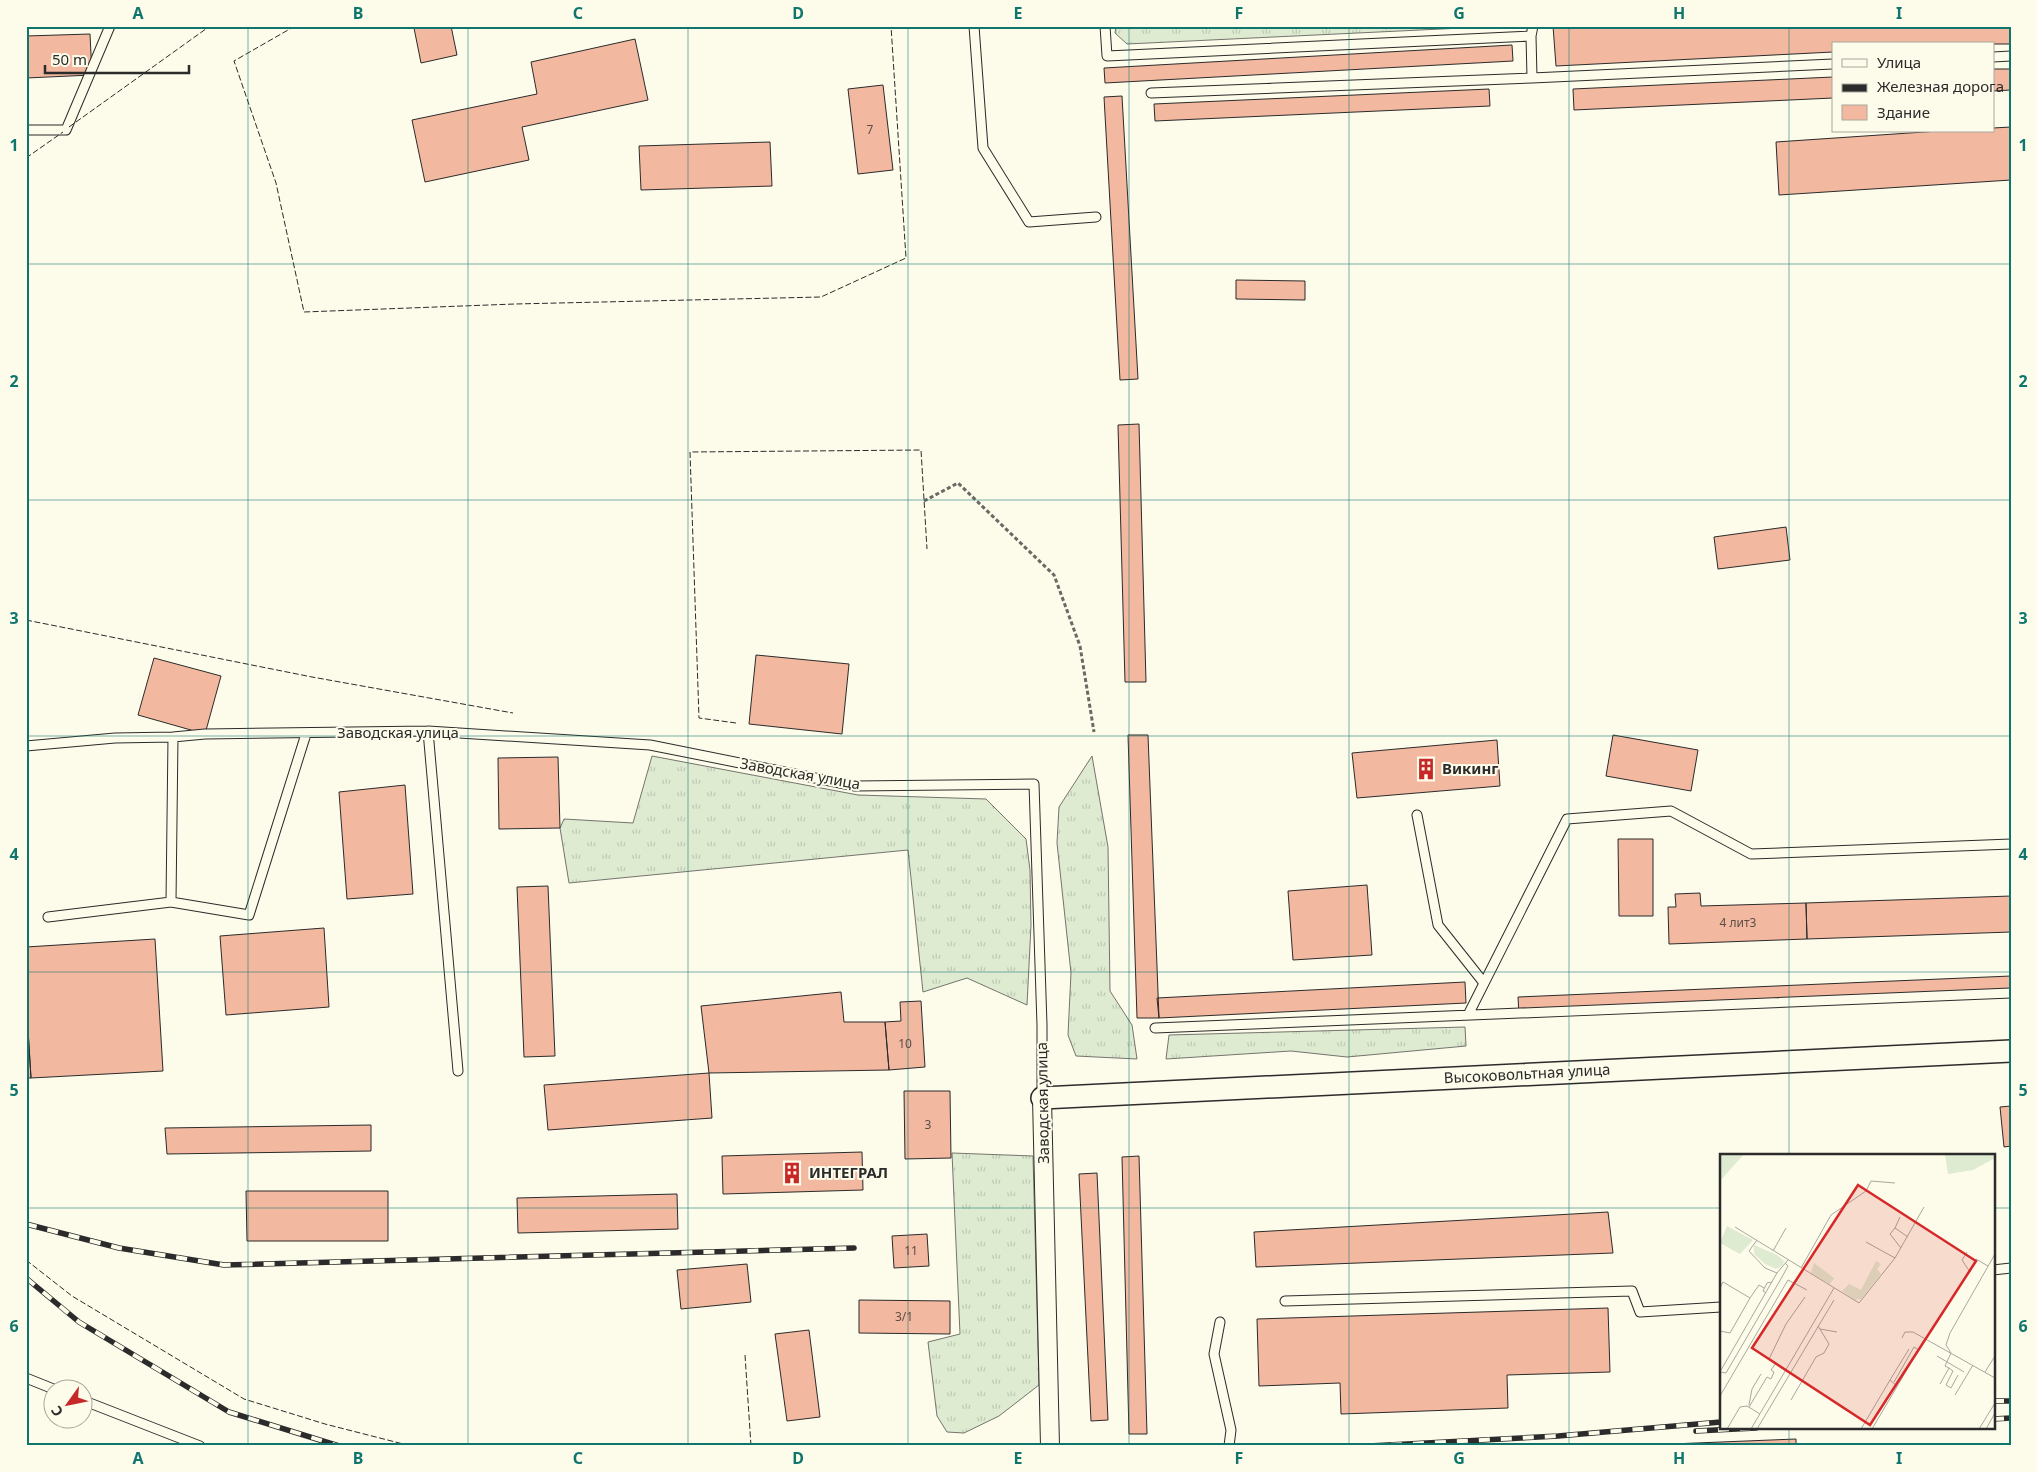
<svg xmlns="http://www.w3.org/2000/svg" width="2037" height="1472" font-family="'Noto Sans',sans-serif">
<defs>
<pattern id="grass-tufts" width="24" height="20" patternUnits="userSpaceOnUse" patternTransform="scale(1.25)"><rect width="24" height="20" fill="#deebd1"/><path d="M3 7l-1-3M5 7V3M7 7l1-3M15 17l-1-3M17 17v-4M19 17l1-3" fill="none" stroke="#bfcab4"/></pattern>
</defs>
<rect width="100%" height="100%" fill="#fdfbea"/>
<!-- grass -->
<path fill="url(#grass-tufts)" stroke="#74746e" d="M1116,26H1504L1127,44L1115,33Z
M652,756L858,795L986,799L1026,839L1030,870L1031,925L1027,1005L967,978L923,992L908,850L569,883L560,828L564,819L633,823Z
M1092,756L1108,847L1110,991L1132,1025L1137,1059L1076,1056L1068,1035L1071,973L1057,843L1059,807Z
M1465,1027L1466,1046L1347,1057L1291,1051L1166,1059L1169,1035Z
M952,1153L1033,1156L1039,1385L999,1416L964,1433L947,1432L937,1416L928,1342L960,1334Z"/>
<!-- building -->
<path fill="#f2b8a0" stroke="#2b2b2b" d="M424,26H451L457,55L421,63L414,28Z
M1553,26H2011V44H1833V52L1556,66Z
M90,34L92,75L26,78V36Z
M635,39L648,100L522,127L529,160L425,182L412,120L537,94L531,62Z
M1512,45L1513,61L1105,83L1104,68Z
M1993,69H2011V90L1993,91Z
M1833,77V98L1574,110L1573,89Z
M883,85L893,170L858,174L848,89Z
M1489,89L1490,106L1155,121L1154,104Z
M1122,96L1138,379L1120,380L1104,97Z
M2011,127V180L1779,195L1776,142L1939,131H1993V128Z
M770,142L772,186L641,190L639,146Z
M1236,280L1305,281V300L1236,299Z
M1139,424L1146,682H1125L1118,425Z
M1786,527L1790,560L1718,569L1714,537Z
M756,655L849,664L842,734L749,724Z
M154,658L221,676L205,734L138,715Z
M1128,735H1148L1159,1018H1137Z
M1613,735L1698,750L1691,791L1606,776Z
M1497,740L1500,786L1357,798L1352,753Z
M558,757L560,828L499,829L498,758Z
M405,785L413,894L347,899L339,792Z
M1618,839H1653V916H1619Z
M1367,885L1372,955L1293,960L1288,891Z
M548,886L555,1056L524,1057L517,887Z
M1700,893L1701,906L1806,903L1807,939L1669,944L1668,907H1676L1675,894Z
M2011,896V932L1807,939L1806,903Z
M324,928L329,1007L226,1015L220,936Z
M155,939L163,1071L31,1078L26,998V947Z
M2011,976V995L1519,1016L1518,997Z
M1465,982L1466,1003L1159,1018L1157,998Z
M841,992L844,1022H885L889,1070L709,1073L701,1006Z
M26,998L31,1078H26Z
M921,1001L925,1067L889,1070L885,1022L901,1021L900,1002Z
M709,1073L712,1118L548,1130L544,1085Z
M904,1091H950L951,1158L905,1159Z
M2011,1106V1146L2004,1147L2000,1107Z
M371,1125V1151L167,1154L165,1128Z
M862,1152L863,1190L723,1194L722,1156Z
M1139,1156L1147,1434H1129L1122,1157Z
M1097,1173L1108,1420L1091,1421L1079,1174Z
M246,1191H388V1241H247Z
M677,1194L678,1229L518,1233L517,1198Z
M1608,1212L1613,1253L1256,1267L1254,1232Z
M927,1234L929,1266L894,1268L892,1236Z
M747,1264L751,1302L681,1309L677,1270Z
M859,1300L950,1301V1334L859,1333Z
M1608,1308L1610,1372L1507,1375L1508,1408L1341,1414L1340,1383L1259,1386L1257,1319Z
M809,1330L820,1417L787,1421L775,1334Z
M1796,1439V1446H1621Z"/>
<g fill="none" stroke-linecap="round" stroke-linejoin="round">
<!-- service casing -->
<g stroke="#2b2b2b" stroke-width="11">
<path id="service" d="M974,26L983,148L1029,222L1096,217
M1105,26L1107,56L1531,36
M1533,26L1531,36L1532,78L1833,64
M1993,57L2011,56
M1151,93L1532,78
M26,130H66L110,26
M428,731L458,1071
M26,746L115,738L173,737L205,734L428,731L650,745L855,786L1034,784L1042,1025V1098
M1417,815L1438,925L1484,983
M171,902L249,915L306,734
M48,917L171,902L173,737
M1468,1015L1567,819L1671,811L1751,854L2011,844
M1155,1028L2011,993
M1993,1270L2011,1268
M1285,1301L1632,1291L1640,1312L1721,1307
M1220,1322L1214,1354L1231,1430L1229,1446
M26,1378L56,1390
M82,1400L200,1446"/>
</g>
<!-- minor casing -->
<g stroke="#2b2b2b" stroke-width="20">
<path id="minor" d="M1042,1098L1050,1446"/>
</g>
<!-- tertiary casing -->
<g stroke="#2b2b2b" stroke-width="24">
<path id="tertiary" d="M1042,1098L2011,1051"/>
</g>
<!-- path -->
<path stroke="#6a6964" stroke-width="3" stroke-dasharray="4 2.5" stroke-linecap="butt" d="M924,501L958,483L1054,575L1080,646L1094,732"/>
<!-- service -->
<use href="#service" stroke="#fdfbea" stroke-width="9"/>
<!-- minor -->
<use href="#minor" stroke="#fdfbea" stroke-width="18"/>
<!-- tertiary -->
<use href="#tertiary" stroke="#fdfbea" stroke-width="21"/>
<!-- rail casing -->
<g stroke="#2b2b2b" stroke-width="5.5">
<path id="rail" d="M26,1224L119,1248L224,1265L854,1248
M26,1278L79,1322L229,1412L339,1446
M1993,1401H2011
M1993,1419L2011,1418
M1696,1431L1756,1428
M1369,1446L1558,1436L1721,1422"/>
</g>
<!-- rail -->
<use href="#rail" stroke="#fdfbea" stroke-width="4" stroke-dasharray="11" stroke-linecap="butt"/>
<!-- fence -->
<path stroke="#2b2b2b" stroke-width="1" stroke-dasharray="6 2.5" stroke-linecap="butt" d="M295,26L234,61L276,183L304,312L515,304L821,297L906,258L891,26
M69,127L210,26
M26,158L63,132
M26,620L312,677L513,713
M736,723L699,718L690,452L921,450L927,549
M26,1260L72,1296L244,1399L325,1424L411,1446
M745,1355L751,1446"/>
</g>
<!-- grid -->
<path fill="none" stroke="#0f766e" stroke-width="1" stroke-opacity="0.55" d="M248,26V1446M468,26V1446M688,26V1446M908,26V1446M1129,26V1446M1349,26V1446M1569,26V1446M1789,26V1156M26,264H2011M26,500H2011M26,736H2011M26,972H2011M26,1208H1721M1993,1208H2011M1789,1428V1446"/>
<!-- icons -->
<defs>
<g id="building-bare" transform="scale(1.725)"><path d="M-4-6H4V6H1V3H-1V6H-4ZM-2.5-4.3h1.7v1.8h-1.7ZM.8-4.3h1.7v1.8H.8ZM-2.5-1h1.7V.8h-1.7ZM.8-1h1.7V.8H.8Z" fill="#c62828" stroke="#fdfbea" stroke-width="2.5" paint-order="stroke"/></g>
</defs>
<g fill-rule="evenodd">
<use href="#building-bare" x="1426" y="769"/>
<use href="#building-bare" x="792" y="1173"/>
</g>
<g text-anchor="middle" stroke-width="4" stroke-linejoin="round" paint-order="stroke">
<!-- number labels -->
<g font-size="12" fill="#5d4e48">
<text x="870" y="134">7</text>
<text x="1738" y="927">4 лит3</text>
<text x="905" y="1048">10</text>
<text x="928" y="1129">3</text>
<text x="911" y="1255">11</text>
<text x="904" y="1321">3/1</text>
</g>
<!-- street labels -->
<g font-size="15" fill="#2b2b2b" stroke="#fdfbea">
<text x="398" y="738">Заводская улица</text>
<text transform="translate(800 774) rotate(10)" y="5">Заводская улица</text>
<text transform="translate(1527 1074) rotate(-3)" y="5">Высоковольтная улица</text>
<text transform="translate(1043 1103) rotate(-91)" y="5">Заводская улица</text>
</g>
<!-- poi labels -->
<g font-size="15" font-weight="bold" fill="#2b2b2b" stroke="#fdfbea" text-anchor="start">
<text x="1442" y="774">Викинг</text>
<text x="809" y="1178">ИНТЕГРАЛ</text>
</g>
</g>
<!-- overview -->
<g transform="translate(1720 1154)">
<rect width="275" height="275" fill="#fdfbea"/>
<path d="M0,0H24L0,27ZM225,0H275V4L253,16L228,20ZM7,72L33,86L20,100L0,89ZM34,91L57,101L64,107L63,111L56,115L45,110L34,100ZM156,107L161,110L157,115L161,120L141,145L135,146L122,137L129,130L141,136ZM94,109L114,124L110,130L91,119Z" fill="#deebd1"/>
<path fill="none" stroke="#a9a89e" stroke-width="1" d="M180,63L175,74L188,83M15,73L139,149L175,104L204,53M175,74L170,80L181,94M37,86L29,97L45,114L57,119L68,106M146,88L175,104M53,97L66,74M247,98L242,106L250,118L256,105L268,112M81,114L111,61L146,37L151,27L175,29M0,134L3,128L30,144L39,131L44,134M46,139L43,137L47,129L52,128M100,175L117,178M0,177L10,179L30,144M182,184L185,178H193L275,224M217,202L244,218M229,214L233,217L226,231L231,234L238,221M1,216L57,119M0,218L6,219L62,123L68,112L65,109M265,218L275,202M170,226L189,195M174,228L194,193L199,196M220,230L229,214L225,212L231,199L226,191L230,179L275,100M235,241L253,211M0,242L68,126L87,136M71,246L96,203L104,199L109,190L98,172M29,251L32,235L41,220M29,253L47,223L51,225L54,218L51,216L56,209L49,205L66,170L85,143M7,275L20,253L27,252L40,260M31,275L114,134M37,275L114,146M141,275L170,226L177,232M152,275L205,185M259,275L275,249M266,275L275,259"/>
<path fill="#d62828" fill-opacity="0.15" stroke="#d62828" stroke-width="2.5" d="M138,31L256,107L150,271L32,194Z"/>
<rect width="275" height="275" fill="none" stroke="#2b2b2b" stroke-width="2.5"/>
</g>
<!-- border -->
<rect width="2037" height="1472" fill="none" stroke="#fdfbea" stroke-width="55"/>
<!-- legend -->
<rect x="1832" y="42" width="162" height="90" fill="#fdfbea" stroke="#a9a89e"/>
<rect x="1842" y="59" width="25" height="8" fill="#fdfbea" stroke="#a9a89e"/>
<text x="1877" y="68" font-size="15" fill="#2b2b2b">Улица</text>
<rect x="1842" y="84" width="25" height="8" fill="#2b2b2b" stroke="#a9a89e"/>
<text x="1877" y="92" font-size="15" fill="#2b2b2b">Железная дорога</text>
<rect x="1842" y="105" width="25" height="15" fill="#f2b8a0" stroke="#a9a89e"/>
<text x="1877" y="118" font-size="15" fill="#2b2b2b">Здание</text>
<!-- north arrow -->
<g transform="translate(68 1404) rotate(237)"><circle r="24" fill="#fdfbea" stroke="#a9a89e"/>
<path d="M0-4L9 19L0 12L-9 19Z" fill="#c62828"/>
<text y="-8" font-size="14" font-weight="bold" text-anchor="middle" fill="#2b2b2b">С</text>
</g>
<!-- scale -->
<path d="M45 65v8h144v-8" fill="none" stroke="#2b2b2b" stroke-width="2.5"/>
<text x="52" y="65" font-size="15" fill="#2b2b2b" stroke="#fdfbea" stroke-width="4" paint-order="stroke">50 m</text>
<rect x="28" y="28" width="1982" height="1416" fill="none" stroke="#0f766e" stroke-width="2"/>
<g font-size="16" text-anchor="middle" font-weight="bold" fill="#0f766e">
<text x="138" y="19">A</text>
<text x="358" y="19">B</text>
<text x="578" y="19">C</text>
<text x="798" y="19">D</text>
<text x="1018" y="19">E</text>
<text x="1239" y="19">F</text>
<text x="1459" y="19">G</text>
<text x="1679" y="19">H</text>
<text x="1899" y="19">I</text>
<text x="14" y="151">1</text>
<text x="2023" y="151">1</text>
<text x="14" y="387">2</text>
<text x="2023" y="387">2</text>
<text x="14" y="624">3</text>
<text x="2023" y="624">3</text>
<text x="14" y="860">4</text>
<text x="2023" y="860">4</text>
<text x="14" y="1096">5</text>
<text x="2023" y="1096">5</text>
<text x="14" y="1332">6</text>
<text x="2023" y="1332">6</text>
<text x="138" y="1464">A</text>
<text x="358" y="1464">B</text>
<text x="578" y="1464">C</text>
<text x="798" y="1464">D</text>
<text x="1018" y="1464">E</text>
<text x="1239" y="1464">F</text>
<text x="1459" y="1464">G</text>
<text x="1679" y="1464">H</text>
<text x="1899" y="1464">I</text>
</g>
</svg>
